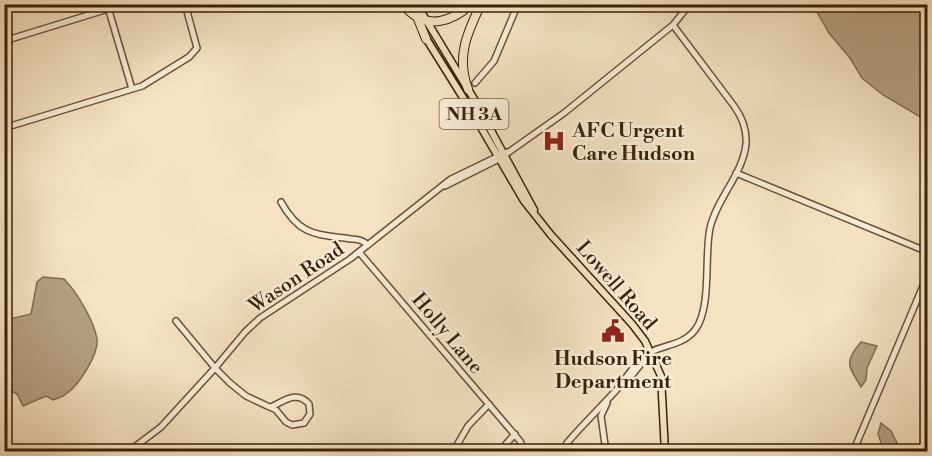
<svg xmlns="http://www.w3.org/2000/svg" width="932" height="456" font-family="'Libre Bodoni',serif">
<rect width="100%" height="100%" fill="#f6e2c2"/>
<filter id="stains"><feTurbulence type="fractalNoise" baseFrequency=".00333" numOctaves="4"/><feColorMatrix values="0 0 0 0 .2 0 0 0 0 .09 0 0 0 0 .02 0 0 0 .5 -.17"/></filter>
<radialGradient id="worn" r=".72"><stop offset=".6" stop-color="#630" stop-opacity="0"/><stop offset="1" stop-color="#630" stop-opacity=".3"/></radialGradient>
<!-- water -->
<path fill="#b6a082" stroke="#846d51" stroke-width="1.5" d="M925,4L928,6L927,121L883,95L862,78L850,58L829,33L813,5Z
M43,277L64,279C77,292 94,321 97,339C99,354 79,385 66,394C63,397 58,398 53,400L46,396L23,406L17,394L5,387V320L31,314L37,282Z
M861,342L877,346L867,368L866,380L861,387C849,366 843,363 861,342Z
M881,423L891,431L901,451H884L878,434Z"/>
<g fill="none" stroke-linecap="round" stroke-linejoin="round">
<!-- minor casing -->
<g stroke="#695136" stroke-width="8">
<path id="minor" d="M107,4L132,89
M4,41L108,9
M475,83L494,61L518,4
M4,128L142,86L189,57L197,48L185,4
M736,173L928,252
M445,186L499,159L564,113L673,25L690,4
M281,202C300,236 315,234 351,239C358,239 363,240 368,245
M359,252L520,441L522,446L520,452
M176,321L215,368L230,383L246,396L276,410L286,422L292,425L304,423L310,414L309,404C297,390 284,401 271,407
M624,385L650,353
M128,452L161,427L215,368L245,332L260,318L350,259L451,179L507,152
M453,452L468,426L489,404
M508,452L506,444L515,434
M562,452L567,443C584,423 603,405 620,386C627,376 634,365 643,357C657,344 681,348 695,330C712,308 704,256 710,228C717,198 743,174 746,144C747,130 742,117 734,106L673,25
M606,452L601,416L607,403
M853,452L928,274"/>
</g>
<!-- major casing -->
<g stroke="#3a2107" stroke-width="9">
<path id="major" d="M417,5L474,99L534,210
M424,35L472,112L524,201L551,235L632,324L645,341L661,376L665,452"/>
</g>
<!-- highway casing -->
<g stroke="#3a2107" stroke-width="10">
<path id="highway" d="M415,4L418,19L426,39
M408,10C428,30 453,21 471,4
M468,89C456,57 467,33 481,4"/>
</g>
<!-- minor -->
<use href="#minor" stroke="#f9ecd7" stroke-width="5"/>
<!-- major -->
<use href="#major" stroke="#f6e2c2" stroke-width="6"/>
<!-- highway -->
<use href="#highway" stroke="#f6e2c2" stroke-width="8"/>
</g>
<!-- icons -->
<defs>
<g id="hospital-bare" transform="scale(1.8)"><path d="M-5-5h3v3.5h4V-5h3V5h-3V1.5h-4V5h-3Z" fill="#8f2418" stroke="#f9ecd7" stroke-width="2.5" paint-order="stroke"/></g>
<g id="civic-bare" transform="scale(1.8)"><path d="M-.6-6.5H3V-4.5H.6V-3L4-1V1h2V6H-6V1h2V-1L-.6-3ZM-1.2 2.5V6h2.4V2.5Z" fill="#8f2418" stroke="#f9ecd7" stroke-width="2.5" paint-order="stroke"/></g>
</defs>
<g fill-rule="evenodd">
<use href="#hospital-bare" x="554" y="141"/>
<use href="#civic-bare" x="613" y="331"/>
</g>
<g text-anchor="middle" stroke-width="5" stroke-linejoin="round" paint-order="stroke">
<!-- shield labels -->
<rect fill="#f9ecd7" stroke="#735e45" stroke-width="1.5" x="439.5" y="99" width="69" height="30" rx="4.5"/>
<g font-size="18" font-weight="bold" fill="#3a2107">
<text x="474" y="120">NH 3A</text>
</g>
<!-- poi labels -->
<g font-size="20" font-weight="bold" fill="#3a2107" stroke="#f9ecd7" text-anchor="start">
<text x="572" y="137">AFC Urgent<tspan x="572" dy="23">Care Hudson</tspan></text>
<text x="613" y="365" text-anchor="middle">Hudson Fire<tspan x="613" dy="23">Department</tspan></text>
</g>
<!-- street labels -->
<g font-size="20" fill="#3a2107" stroke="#f9ecd7">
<text transform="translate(296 277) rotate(-34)" y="7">Wason Road</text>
<text transform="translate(617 285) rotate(49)" y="7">Lowell Road</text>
<text transform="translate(448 333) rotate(50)" y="7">Holly Lane</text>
</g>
</g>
<!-- margin -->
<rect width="932" height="456" fill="none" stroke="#f6e2c2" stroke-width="24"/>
<rect x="6" y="6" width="920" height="444" fill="none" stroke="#3a2107" stroke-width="3"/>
<rect x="12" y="12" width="908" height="432" fill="none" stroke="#3a2107" stroke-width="1.5"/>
<rect width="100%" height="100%" filter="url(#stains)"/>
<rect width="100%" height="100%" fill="url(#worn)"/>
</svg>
